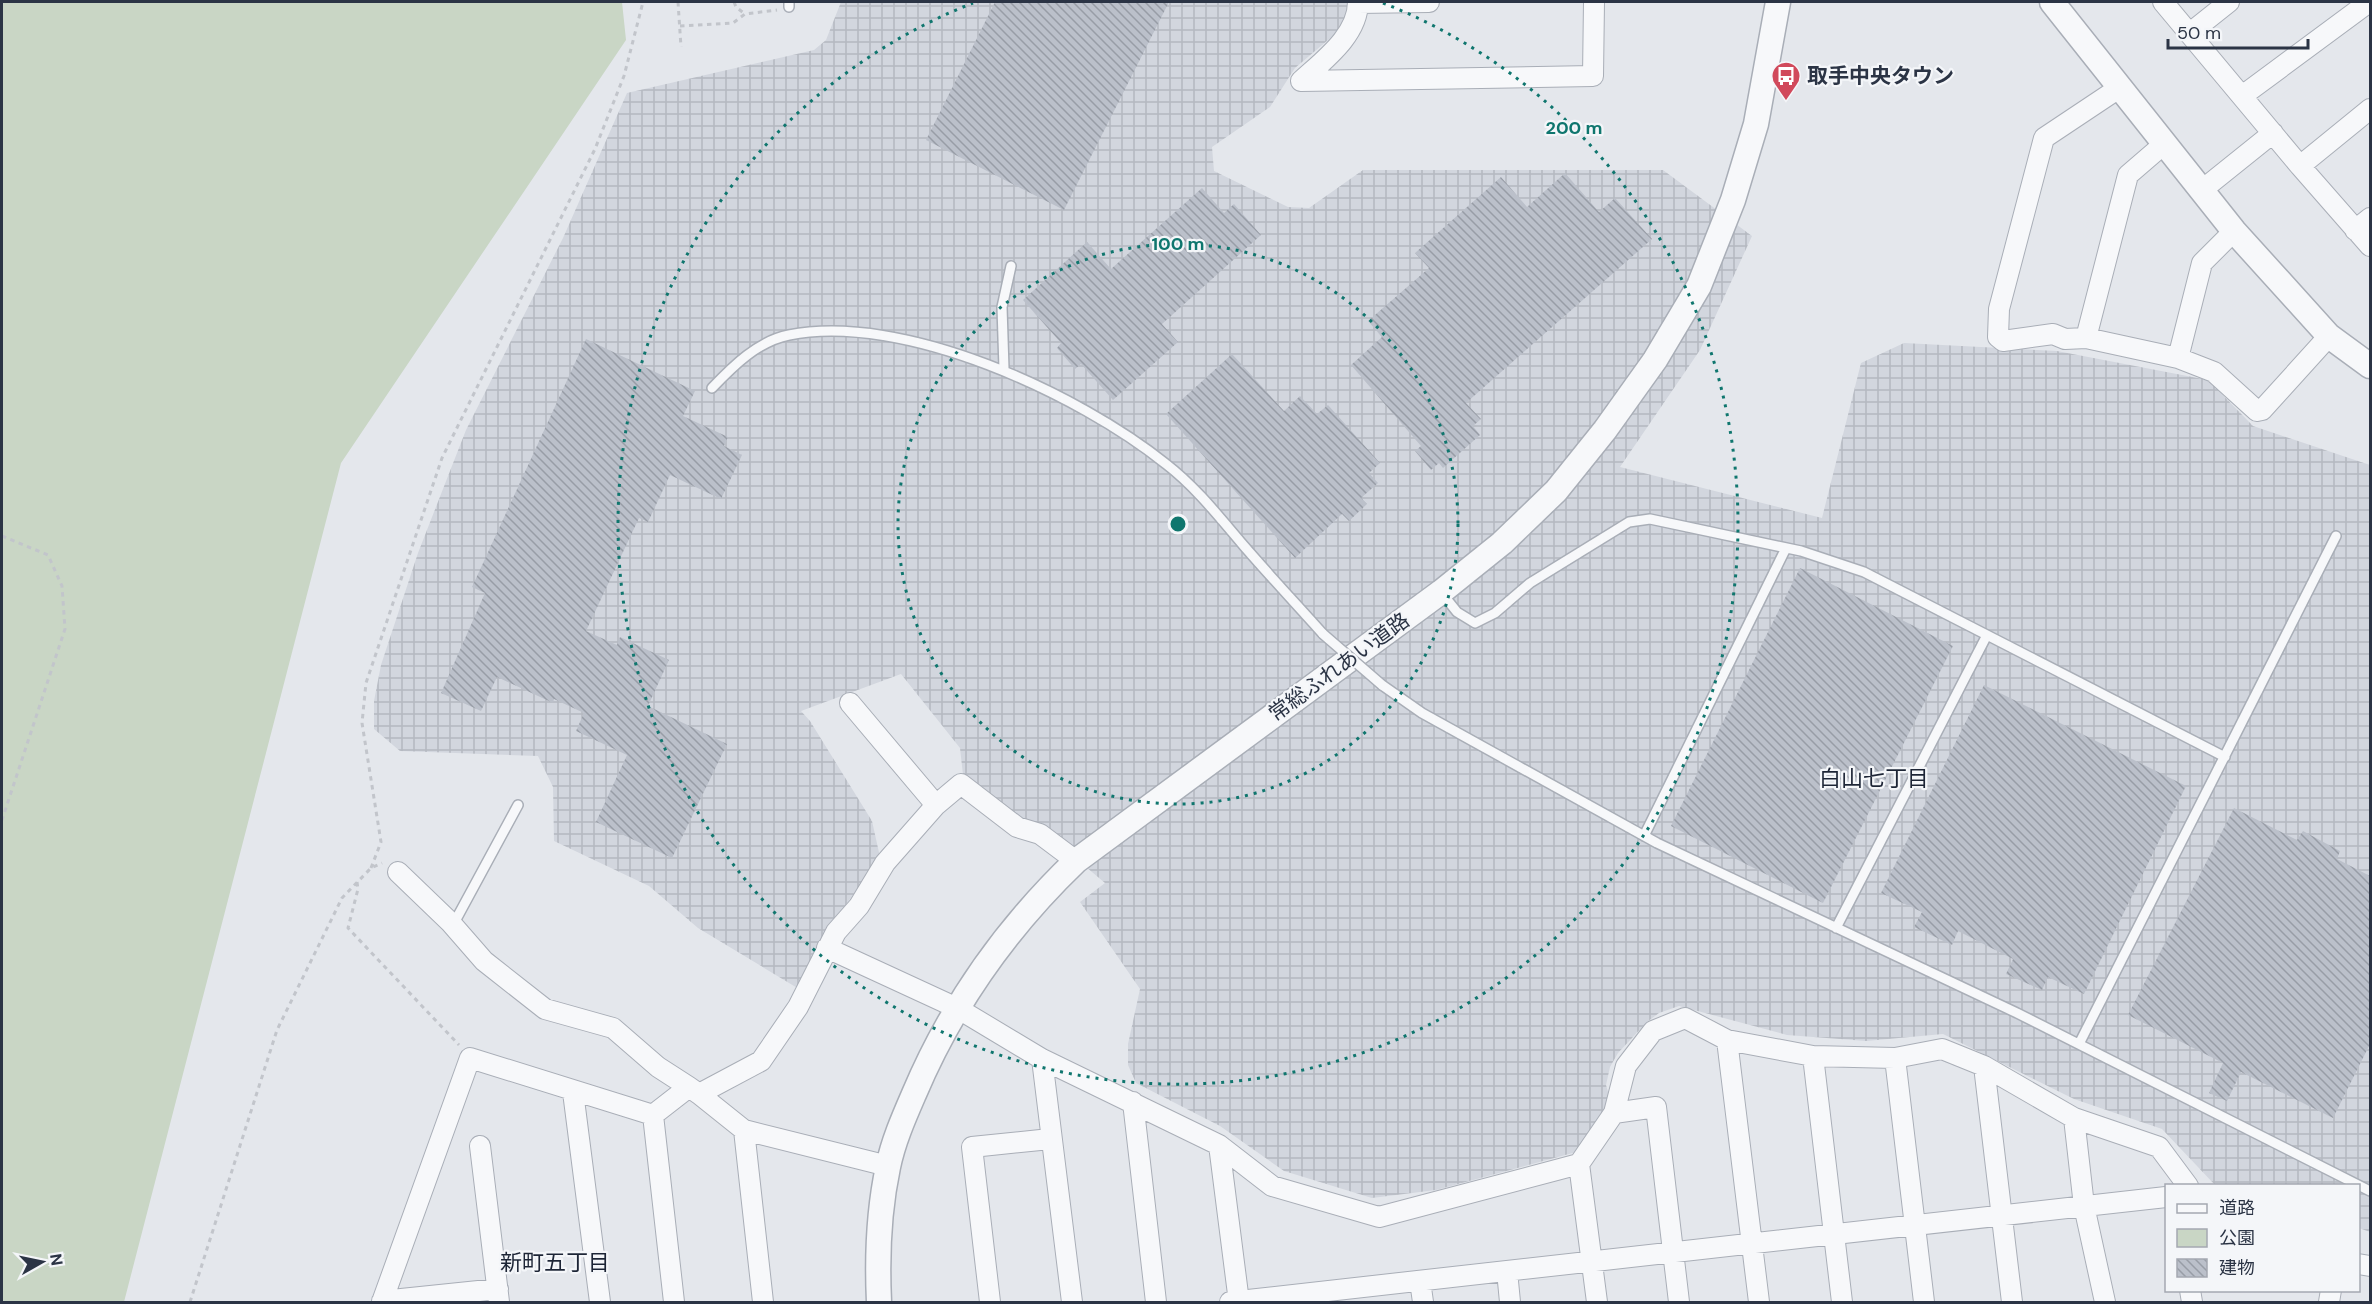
<svg xmlns="http://www.w3.org/2000/svg" width="2372" height="1304" font-family="'DM Sans','Noto Sans JP',sans-serif">
<defs>
<pattern id="industrial-grid" width="8" height="8" patternUnits="userSpaceOnUse" patternTransform="scale(1.5)"><rect width="8" height="8" fill="#d2d6de"/><path d="M0 4h8M4 0v8" fill="none" stroke="#b4b8c0"/></pattern>
<pattern id="building-back-hatch" width="6" height="6" patternUnits="userSpaceOnUse" patternTransform="scale(1.5)"><rect width="6" height="6" fill="#bbc0ca"/><path d="M-1 5l2 2M0 0l6 6M5-1l2 2" fill="none" stroke="#989da6"/></pattern>
</defs>
<rect width="100%" height="100%" fill="#e4e7ec"/>
<!-- industrial -->
<path fill="url(#industrial-grid)" d="M841,2H1349L1341,29L1295,68L1270,107L1212,147L1214,171L1288,207L1309,208L1363,170H1663L1752,236L1700,350L1620,467L1822,518L1861,363L1904,343L2057,351L2208,380L2253,426L2370,465V1232L2359,1228L2358,1186L2215,1185L2162,1129L2074,1099L1943,1034L1866,1041L1787,1035L1679,1006L1659,1013L1647,1022L1618,1053L1610,1067L1606,1085L1614,1113L1580,1151L1436,1190L1372,1198L1284,1171L1220,1126L1136,1083L1128,1065V1044L1140,989L1080,902L1105,883L1054,840L1017,819L963,775L960,748L901,674L801,711L810,721L872,821L880,857L830,927L799,989L698,928L649,886L554,841L553,787L538,756L400,751L374,729V701L381,665L418,553L466,430L563,238L627,93L814,50L826,40Z"/>
<!-- green -->
<path fill="#c9d6c5" d="M2,2H622L626,40L341,463L124,1302H2Z"/>
<!-- building -->
<path fill="url(#building-back-hatch)" d="M995,2H1169L1064,210L926,140Z
M1565,173L1599,212L1615,198L1652,239L1466,403L1481,419L1473,426L1480,435L1443,468L1439,463L1431,470L1415,451L1421,446L1351,365L1382,337L1368,321L1429,268L1415,253L1501,177L1527,207Z
M1202,188L1224,213L1234,204L1261,235L1162,324L1178,342L1113,400L1081,364L1075,369L1057,348L1061,343L1023,300L1087,242L1111,269Z
M586,339L695,391L683,416L728,437L724,446L742,455L721,499L670,475L648,522L639,518L586,631L617,645L620,637L669,660L648,706L727,744L672,858L596,822L627,755L576,731L584,713L554,699L553,703L497,677L481,711L441,693L485,593L472,587Z
M1232,354L1284,411L1300,396L1317,414L1328,405L1380,463L1369,473L1378,483L1361,498L1367,504L1349,521L1342,514L1295,558L1166,414Z
M1800,568L1953,646L1823,903L1671,826Z
M1984,685L2186,786L2084,994L2048,977L2042,990L2006,974L2013,959L1958,931L1952,945L1914,927L1922,912L1881,893Z
M2234,808L2297,840L2303,831L2340,851L2337,859L2370,876V1044L2333,1118L2241,1072L2227,1101L2209,1093L2223,1063L2128,1015Z"/>
<g fill="none" stroke-linecap="round" stroke-linejoin="round">
<!-- service casing -->
<g stroke="#a9aeb7" stroke-width="12">
<path id="service" d="M789,2V7
M1004,369L1002,307L1011,266
M712,388C733,366 758,341 789,335C903,312 1079,394 1166,464C1196,487 1220,518 1244,546C1270,576 1297,605 1323,634
M1441,592L1457,612L1475,623L1495,613L1530,583L1629,522L1650,519L1801,551L1864,572L2225,757
M1382,685L1422,713L1657,843L2017,1013L2370,1191
M1644,836L1786,548
M453,925L518,805
M1836,928L1987,635
M2079,1044L2336,536"/>
</g>
<!-- minor casing -->
<g stroke="#a9aeb7" stroke-width="22">
<path id="minor" d="M2163,2L2300,166L2370,246
M1358,3L1429,2
M2190,33L2229,2
M1301,81L1593,76L1594,2
M1301,81C1324,60 1358,35 1358,2
M2119,88L2044,138L1999,309L1998,337L2003,341L2053,334L2065,339L2086,338L2178,358L2214,372L2257,411L2262,410L2329,336
M2242,96L2369,2
M2300,166L2370,109
M2202,190L2273,133
M2355,230L2370,218
M2086,338L2128,175L2164,144
M2178,358L2202,263L2234,231
M850,703L936,805
M398,872L450,922L484,961L545,1009L613,1028L658,1067L689,1087
M827,948L957,1008L1042,1059L1219,1145L1272,1186L1379,1217L1579,1164L1614,1113L1626,1066L1653,1031L1685,1018L1727,1040L1813,1056L1895,1058L1942,1049L1984,1066L2074,1118L2159,1147L2188,1186
M1727,1040L1759,1302
M1813,1056L1842,1302
M1895,1058L1924,1302
M1042,1059L1072,1302
M1984,1066L2012,1302
M573,1092L600,1302
M699,1094L744,1130L888,1166
M1133,1102L1156,1302
M1614,1113L1656,1107L1679,1302
M653,1115L689,1087L699,1094L761,1061L798,1007L836,932L859,906L885,863L936,805L961,784L1017,827L1040,834L1076,861
M653,1115L674,1302
M2074,1118L2084,1206L2105,1302
M744,1130L763,1302
M1219,1145L1239,1302
M480,1146L499,1302
M1579,1164L1597,1302
M2358,1264L2370,1266
M1507,1271L1510,1302
M1420,1281L1423,1302
M2190,1290L2192,1302
M382,1301L498,1289
M382,1302L470,1058L653,1115
M990,1302L972,1147L1050,1139
M1230,1302L2166,1197
M2329,1302L2331,1290"/>
</g>
<!-- tertiary casing -->
<g stroke="#a9aeb7" stroke-width="27">
<path id="tertiary" d="M2052,2L2234,231L2329,336L2370,366
M879,1302C877,1259 879,1209 888,1167C893,1142 904,1117 914,1094C952,1004 1006,928 1076,861L1441,592L1502,543L1556,491L1605,430L1655,360L1699,286L1733,200L1756,124L1778,2"/>
</g>
<!-- path -->
<path stroke="#c2c5cb" stroke-width="3" stroke-dasharray="4.5 4.5" stroke-linecap="butt" d="M678,2L681,47
M734,2L736,7L745,14
M680,26L733,23L745,14L777,10
M2,536L48,555L62,586L65,629L2,820
M371,868L381,842L362,723L366,683L442,458L595,149L624,76L643,2
M357,882L358,889L348,928L459,1045
M190,1302L277,1030L342,898L371,868L382,863"/>
<!-- service -->
<use href="#service" stroke="#f7f8fa" stroke-width="9"/>
<!-- minor -->
<use href="#minor" stroke="#f7f8fa" stroke-width="20"/>
<!-- tertiary -->
<use href="#tertiary" stroke="#f7f8fa" stroke-width="24"/>
<!-- service-bridge casing -->
<g stroke="#a9aeb7" stroke-width="12" stroke-linecap="butt">
<path id="service-bridge" d="M1323,634L1382,685"/>
</g>
<!-- service-bridge -->
<use href="#service-bridge" stroke="#f7f8fa" stroke-width="9"/>
</g>
<!-- distance rings -->
<g fill="none" stroke="#0f766e" stroke-width="3" stroke-dasharray="3 6">
<circle cx="1178" cy="524" r="280"/>
<path d="M1383 3A560 560 0 1 1 973 3"/>
</g>
<!-- icons -->
<defs>
<g id="bus-pin" transform="scale(1.5)"><path d="M0 17L-7.5 6A9.5 9.5 0 1 1 7.5 6Z" fill="#d1495b" stroke="#f4f6f9"/><path d="M-5-6H5V4H4V6H2V4H-2V6H-4V4H-5ZM-3.5-4V0h7V-4ZM-3.5 1.2v1.5H-2V1.2ZM2 1.2v1.5H3.5V1.2Z" fill="#fff"/></g>
</defs>
<g fill-rule="evenodd">
<use href="#bus-pin" x="1786" y="76"/>
</g>
<g text-anchor="middle" stroke-width="4.5" stroke-linejoin="round" paint-order="stroke">
<!-- poi labels -->
<g font-size="21" font-weight="bold" fill="#2b3445" stroke="#f4f6f9" text-anchor="start">
<text x="1807" y="83">取手中央タウン</text>
</g>
<!-- street labels -->
<g font-size="21" fill="#2b3445" stroke="#f4f6f9">
<text transform="translate(1339 667) rotate(-36)" y="7">常総ふれあい道路</text>
</g>
<!-- neighbourhood labels -->
<g font-size="22" fill="#1d2536" stroke="#f4f6f9">
<text x="1874" y="786">白山七丁目</text>
<text x="555" y="1270">新町五丁目</text>
</g>
</g>
<circle cx="1178" cy="524" r="9" fill="#0f766e" stroke="#f4f6f9" stroke-width="3"/>
<g font-size="18" text-anchor="middle" font-weight="bold" fill="#0f766e" stroke="#f4f6f9" stroke-width="4.5" stroke-linejoin="round" paint-order="stroke">
<text x="1574" y="134">200 m</text>
<text x="1178" y="250">100 m</text>
</g>
<!-- border -->
<rect width="2372" height="1304" fill="none" stroke="#2b3445" stroke-width="6"/>
<!-- legend -->
<rect x="2165" y="1184" width="195" height="108" fill="#f4f6f9" stroke="#a4a8b1" stroke-width="1.5"/>
<rect x="2177" y="1204" width="30" height="9" fill="#f7f8fa" stroke="#a4a8b1" stroke-width="1.5"/>
<text x="2219" y="1214" font-size="18" fill="#2b3445">道路</text>
<rect x="2177" y="1229" width="30" height="18" fill="#c9d6c5" stroke="#a4a8b1" stroke-width="1.5"/>
<text x="2219" y="1244" font-size="18" fill="#2b3445">公園</text>
<rect x="2177" y="1259" width="30" height="18" fill="url(#building-back-hatch)" stroke="#a4a8b1" stroke-width="1.5"/>
<text x="2219" y="1274" font-size="18" fill="#2b3445">建物</text>
<!-- north arrow -->
<g transform="translate(42 1262) rotate(81)" stroke="#f4f6f9" stroke-width="4.5" paint-order="stroke">
<path d="M0-4.5L10 22L0 15L-10 22Z" fill="#2b3445"/>
<text y="-9" font-size="16" font-weight="bold" text-anchor="middle" fill="#2b3445">N</text>
</g>
<!-- scale -->
<path d="M2168 39v9h140v-9" fill="none" stroke="#2b3445" stroke-width="3"/>
<text x="2177" y="39" font-size="18" fill="#2b3445" stroke="#f4f6f9" stroke-width="4.5" paint-order="stroke">50 m</text>
</svg>
